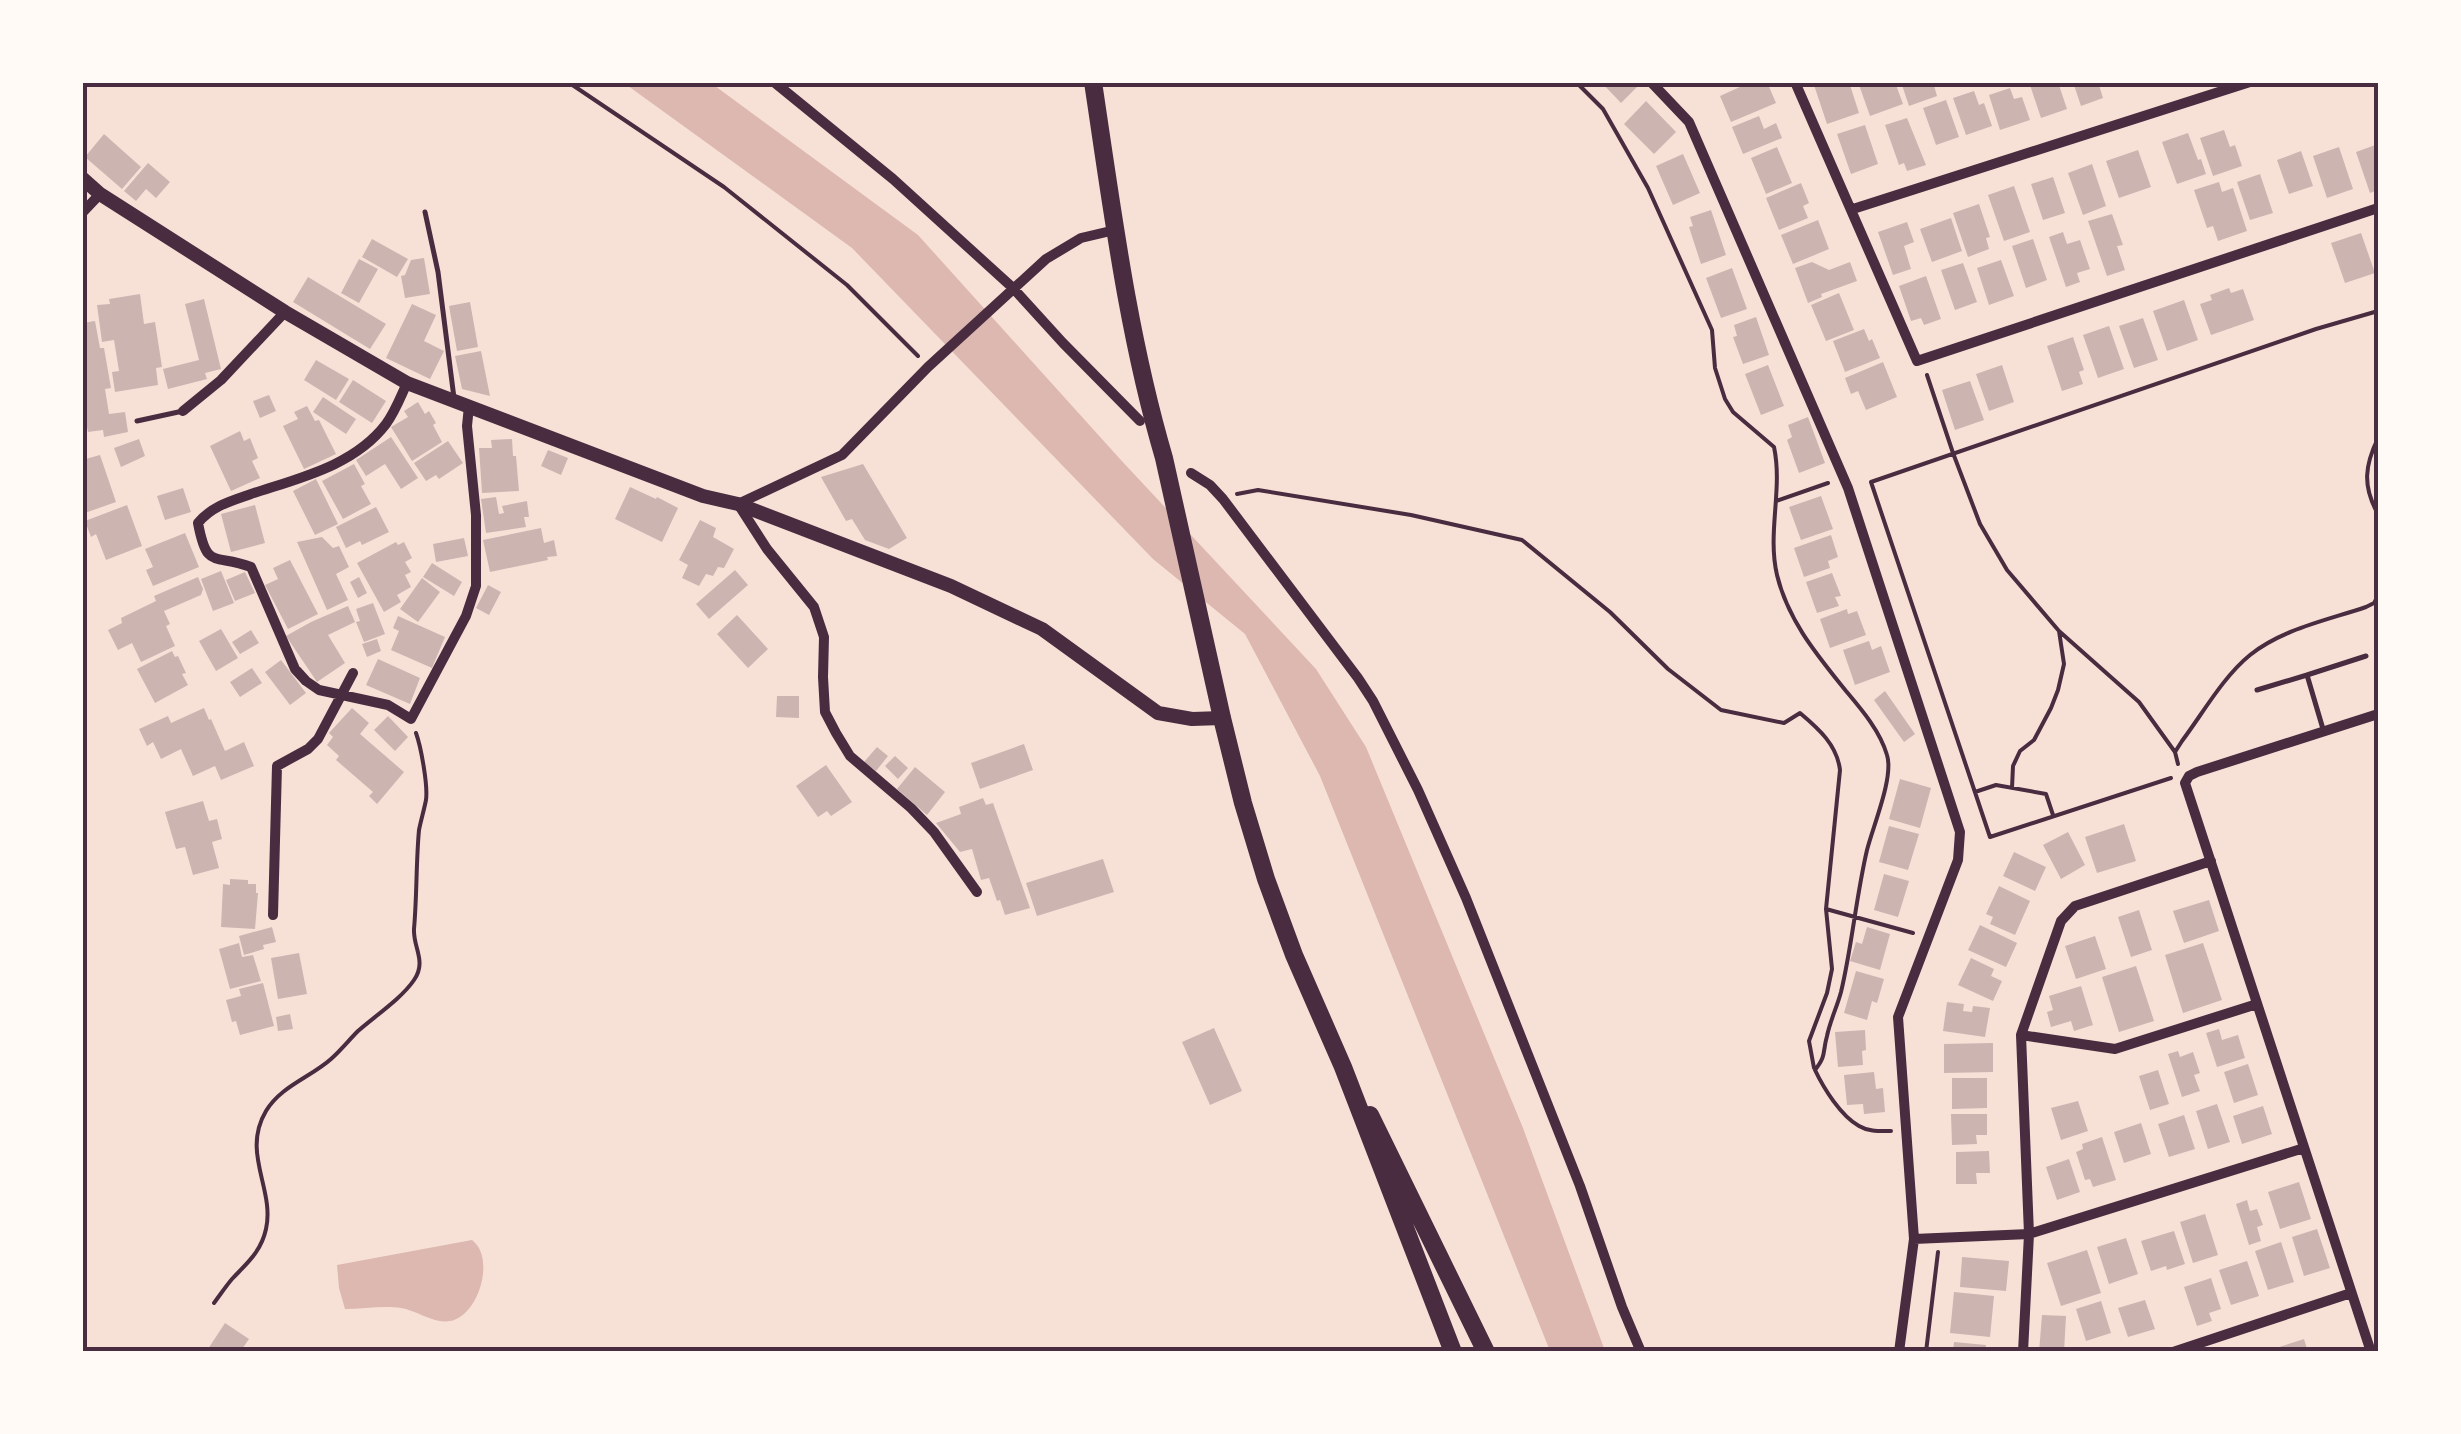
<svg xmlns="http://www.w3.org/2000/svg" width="2461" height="1434" font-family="Inter,sans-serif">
<rect width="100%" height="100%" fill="#f7e1d7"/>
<!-- water -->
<path fill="#dcb8b0" d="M624,83H711L918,235L1120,459L1316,669L1366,747L1523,1128L1605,1351H1550L1320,776L1245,634L1153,559L852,248Z
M472,1240C495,1257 480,1311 454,1320C436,1326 419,1311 401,1308C384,1305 363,1309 345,1309L339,1288L337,1265Z"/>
<!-- building -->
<path fill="#ccb4b1" d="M1601,82H1632L1637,87L1621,103Z
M1751,82H1767L1776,103L1731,122L1720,96Z
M1813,82H1849L1859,113L1827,124Z
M1858,82H1895L1903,104L1870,116Z
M1901,82H1933L1937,96L1909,106Z
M2029,82H2058L2067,109L2041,118Z
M2073,82H2098L2103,98L2081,106Z
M2010,88L2014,99L2022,97L2030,120L2000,130L1989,95Z
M1974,91L1979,105L1984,103L1992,126L1966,135L1953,98Z
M1946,100L1959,137L1936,145L1923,108Z
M1646,101L1676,132L1654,154L1624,124Z
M1759,116L1764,129L1776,123L1782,138L1743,154L1732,127Z
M1907,118L1926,165L1907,171L1904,163L1899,165L1885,125Z
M1865,125L1878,164L1851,174L1837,134Z
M2224,130L2230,147L2235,145L2242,166L2213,176L2200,138Z
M2188,133L2198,160L2201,159L2206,174L2177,184L2162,142Z
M104,134L141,167L122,189L85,157Z
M2378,144V190L2370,193L2356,152Z
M1777,147L1792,183L1766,194L1751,158Z
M2339,147L2353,189L2327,198L2313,156Z
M2138,150L2151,187L2119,198L2106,161Z
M2301,151L2313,186L2289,194L2277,160Z
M1683,154L1700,193L1673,205L1656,166Z
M148,163L170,182L156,198L146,189L136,201L124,191Z
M2092,164L2106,206L2083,215L2068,173Z
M2260,174L2273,213L2250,220L2237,182Z
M2053,177L2065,213L2043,220L2031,184Z
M2219,182L2222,192L2233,188L2247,231L2218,241L2213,226L2207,228L2194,190Z
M1801,183L1809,203L1803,206L1808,218L1779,230L1766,198Z
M2014,186L2030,232L2004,241L1988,195Z
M1979,204L1990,237L1986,238L1989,249L1968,257L1953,213Z
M1711,210L1726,255L1701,264L1689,227L1693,226L1690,217Z
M2112,214L2123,245L2117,246L2125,270L2107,276L2088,221Z
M1951,218L1962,251L1932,262L1920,229Z
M1818,220L1829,249L1793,264L1781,235Z
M1907,222L1914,242L1904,246L1911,269L1893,275L1878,232Z
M2063,232L2067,244L2080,240L2090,269L2077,273L2080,282L2066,287L2049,237Z
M2361,233L2375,273L2345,283L2331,243Z
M372,239L408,259L397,277L362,257Z
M2033,239L2047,280L2026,288L2012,246Z
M424,258L430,294L405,298L401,276L405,275L411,260Z
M359,259L378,269L359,303L341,293Z
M2001,260L2014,296L1989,305L1977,268Z
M1812,262L1829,270L1850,262L1857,281L1821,294L1822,297L1808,303L1795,268Z
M1963,263L1977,302L1955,310L1941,270Z
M1732,268L1747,309L1721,318L1706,278Z
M1926,276L1941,319L1924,325L1921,318L1911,321L1899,286Z
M308,277L386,324L370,349L293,302Z
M2229,288L2231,293L2243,289L2254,320L2211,335L2200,304L2212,300L2210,295Z
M1839,293L1854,330L1826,341L1811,305Z
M140,294L144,324L155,322L162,367L156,368L158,385L115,392L112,372L119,371L114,340L102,342L97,305L110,304L109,299Z
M204,299L221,369L205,373L207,379L168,389L163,369L199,360L185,304Z
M2184,300L2198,340L2167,351L2153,311Z
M470,302L478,347L457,351L449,306Z
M412,304L436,315L424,341L444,351L430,379L386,358Z
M1756,317L1769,355L1743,364L1733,337L1737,336L1734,325Z
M2143,318L2158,360L2134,368L2119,326Z
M95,321L100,348H104L111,388L105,389L109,414L125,412L128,432L104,437L103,430L88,432L87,427L82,428V323Z
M2109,326L2124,369L2098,378L2083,335Z
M1864,329L1869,341L1872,339L1880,358L1845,372L1833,341Z
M2073,337L2084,370L2079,372L2083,384L2062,391L2047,346Z
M481,351L490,396L462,389L455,356Z
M316,360L349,379L336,400L304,380Z
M1883,362L1897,397L1866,410L1858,391L1851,394L1845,378Z
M1768,365L1784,406L1761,415L1745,374Z
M2002,365L2014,402L1989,411L1976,374Z
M353,380L386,401L372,423L339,402Z
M1970,381L1984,420L1955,430L1942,390Z
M269,395L276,411L260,418L253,401Z
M323,397L356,419L346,434L313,412Z
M418,402L425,414L429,411L436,423L433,425L442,442L412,461L391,427L408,417L404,411Z
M307,406L315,421L319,420L336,454L304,469L283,426L298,419L294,412Z
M1808,417L1825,463L1799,473L1787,440L1792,437L1788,425Z
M240,431L244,441L250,438L258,458L252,461L260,478L231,491L210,446Z
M391,437L418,478L401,489L385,464L366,476L356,460Z
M139,439L145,456L121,467L114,448Z
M512,439L513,456H516L519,491L482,493L479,448H492L491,440Z
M448,441L463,463L439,479L436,475L426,481L414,463Z
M548,450L568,458L561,475L541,466Z
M100,455L116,502L82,514V460Z
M354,464L365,484L361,486L371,504L343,519L322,481Z
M863,464L907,538L889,549L865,540L852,519L846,521L821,477Z
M316,479L338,524L315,535L293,491Z
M630,487L656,499L657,497L678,508L662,542L615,519Z
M183,488L191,512L165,520L157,496Z
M1821,496L1833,529L1801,540L1789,507Z
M496,497L499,514L504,513L502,506L527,501L529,517H524L526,527L486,533L481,499Z
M127,505L142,546L106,560L96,534L91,537L85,521Z
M255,505L265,543L231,552L221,514Z
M376,507L389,532L362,545L360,541L346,548L336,527Z
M700,520L716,528L713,537L734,549L724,568L718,567L713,576L706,574L699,586L682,578L688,565L679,560Z
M541,528L544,543L554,540L557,556L547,557L548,560L490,572L483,540Z
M185,533L199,567L153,586L146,570L153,567L145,549Z
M1831,535L1838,557L1828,561L1830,568L1804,577L1794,548Z
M322,537L333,548L339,546L349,567L336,574L348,600L327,610L297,542Z
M464,538L468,556L436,562L433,544Z
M396,542L398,545L404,542L412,558L405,562L411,572L405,575L411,587L397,595L401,602L384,612L357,563Z
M290,560L318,614L288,629L265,585L278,579L273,568Z
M432,563L462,582L454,596L423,577Z
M735,570L748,585L709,619L696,604Z
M221,571L234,603L213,611L201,579Z
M245,572L255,593L235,601L226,580Z
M1832,573L1841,596L1835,597L1839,606L1817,613L1806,582Z
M198,577L203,589L201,595L164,611L170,624L166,626L175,646L141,662L132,643L118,650L108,630L122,623L121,618L156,601L154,596Z
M359,577L367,593L358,598L350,582Z
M422,578L440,592L418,622L400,609Z
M488,585L501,592L489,615L476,608Z
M373,603L385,634L364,642L356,622L360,621L356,609Z
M348,606L355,622L328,635L345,663L317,682L286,636L311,622Z
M1847,609L1848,614L1857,611L1866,635L1830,648L1820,619Z
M737,615L768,649L748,668L717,634Z
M398,616L445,637L432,668L391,650L399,631L393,628Z
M221,629L238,658L216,671L199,641Z
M251,630L259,643L240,654L232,642Z
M377,639L381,651L367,657L362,644Z
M1869,641L1872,650L1881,646L1890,672L1855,685L1843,650Z
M172,651L175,657L178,656L186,673L182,674L188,685L155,703L137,669Z
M378,659L420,678L410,704L366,685Z
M281,660L306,693L290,705L265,672Z
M252,668L262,683L240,697L230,682Z
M1885,691L1915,734L1904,742L1874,700Z
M777,696H799V718L776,717Z
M204,708L209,720L211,719L225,751L244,742L254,766L221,780L215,766L193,776L181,749L161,759L153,742L147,746L139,729L168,716L171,723Z
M352,708L369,723L360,734L404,772L377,804L369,796L373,792L336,760L339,756L327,745L333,737L329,733Z
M388,716L408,737L395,751L374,730Z
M1024,744L1033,770L980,789L971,763Z
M877,747L888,756L876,771L864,762Z
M895,756L908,768L898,779L885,766Z
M826,765L852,802L831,816L827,811L818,817L796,786Z
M915,767L945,792L927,815L897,789Z
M1900,779L1931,788L1920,828L1889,819Z
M983,798L986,805L993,803L1030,908L1005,915L1000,900L997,901L989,878L981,880L972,849L960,852L936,823L961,814L959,807Z
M203,801L209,821L217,819L222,839L212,842L219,868L193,875L185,847L176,849L165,812Z
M2124,824L2136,861L2097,873L2085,837Z
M1889,826L1919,834L1908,870L1879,862Z
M2068,832L2085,865L2061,879L2043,845Z
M2014,852L2046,867L2035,891L2003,876Z
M1103,859L1114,892L1037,916L1026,883Z
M1884,874L1909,881L1898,917L1874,910Z
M230,879L248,880V884H256V893H258L255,929L221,927L223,884L230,885Z
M1999,886L2030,901L2015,935L1990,924L1993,917L1986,914Z
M2209,900L2219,931L2184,943L2173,911Z
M2139,910L2152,950L2131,957L2118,917Z
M1980,925L2017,943L2006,967L1968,950Z
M272,927L276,942L263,945L264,949L244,955L239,936Z
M1867,927L1890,934L1880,970L1850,961L1856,942L1862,944Z
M2095,936L2106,969L2076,979L2065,946Z
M239,943L242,957L253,955L261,981L230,989L219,949Z
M2203,943L2222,1000L2183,1013L2165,955Z
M299,953L307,994L278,999L271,958Z
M1971,958L1994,969L1991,976L2002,981L1993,1001L1958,985Z
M2136,966L2154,1021L2119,1032L2102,977Z
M1856,971L1884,979L1877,1003L1872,1001L1867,1020L1844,1013Z
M263,983L274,1026L240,1035L236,1021L232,1022L226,1000L241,996L239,989Z
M2081,986L2093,1025L2074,1031L2071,1021L2051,1027L2047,1012L2053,1010L2049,996Z
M1947,1002L1964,1004L1963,1011L1972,1012L1973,1006L1990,1008L1985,1037L1943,1031Z
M290,1014L293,1029L278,1031L276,1017Z
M1214,1028L1242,1091L1210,1105L1182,1042Z
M2219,1029L2222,1040L2238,1035L2245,1058L2217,1067L2206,1033Z
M1865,1030L1866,1050L1862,1051L1863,1065L1838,1067L1835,1032Z
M1993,1043V1072L1944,1073V1044Z
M2178,1051L2180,1057L2193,1052L2200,1073L2194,1075L2200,1091L2182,1097L2168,1054Z
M2248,1064L2258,1095L2234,1103L2224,1072Z
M2158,1070L2169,1104L2150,1110L2139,1076Z
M1874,1072L1876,1089L1883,1088L1885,1112L1864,1114L1863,1104L1847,1105L1844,1075Z
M1952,1078H1987V1108L1952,1109Z
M2078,1101L2088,1131L2061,1140L2051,1108Z
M2217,1104L2230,1142L2208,1149L2196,1111Z
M2263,1106L2272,1134L2242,1144L2233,1116Z
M1951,1114H1987V1135H1976L1977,1144L1952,1145Z
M2184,1115L2195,1149L2169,1157L2158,1124Z
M2141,1123L2151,1154L2124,1163L2114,1132Z
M2102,1137L2116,1180L2093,1187L2090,1179L2085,1180L2076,1152L2083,1149L2082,1144Z
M1989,1151L1990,1173H1976L1977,1184H1956V1152Z
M2069,1159L2080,1192L2057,1200L2046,1167Z
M2299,1182L2311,1219L2280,1229L2268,1192Z
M2247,1200L2250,1211L2257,1209L2263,1225L2257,1227L2261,1241L2249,1245L2236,1204Z
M2205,1214L2218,1255L2193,1263L2180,1222Z
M2317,1229L2330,1268L2304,1276L2292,1237Z
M2174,1231L2185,1264L2167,1270L2166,1266L2151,1271L2141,1241Z
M2126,1238L2138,1274L2109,1284L2097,1247Z
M2281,1242L2294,1282L2268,1290L2255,1251Z
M2087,1250L2101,1293L2061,1306L2047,1263Z
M1962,1257L2009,1261L2006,1291L1960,1287Z
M2247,1261L2259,1296L2231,1305L2219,1270Z
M2211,1278L2221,1309L2209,1313L2212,1321L2197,1326L2184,1287Z
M1954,1292L1994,1296L1990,1337L1950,1333Z
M2145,1300L2155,1329L2128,1337L2118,1308Z
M2101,1301L2111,1333L2086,1341L2076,1309Z
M2042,1315L2066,1316L2064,1352H2039Z
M225,1323L249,1339L240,1352H206Z
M2304,1339L2308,1352H2277L2276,1348Z
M1954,1342L1986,1345L1985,1352H1953Z"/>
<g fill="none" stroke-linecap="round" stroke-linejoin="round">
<!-- path -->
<path stroke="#4a2c40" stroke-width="4" d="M568,82L724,187L847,285L918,356
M1576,82L1603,109L1648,188L1712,330L1715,368L1725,399L1733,412L1774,447C1783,489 1767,533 1777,575C1788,621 1818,656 1846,691C1862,710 1880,731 1887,755C1894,777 1873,826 1867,850C1856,897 1852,946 1841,992C1837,1007 1830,1021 1827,1036C1822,1054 1827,1054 1815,1070C1824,1089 1841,1116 1859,1126C1869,1132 1880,1131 1891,1131
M1927,375L1953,453L1980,524L2007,570L2059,631L2139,702L2175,752
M2378,438C2365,465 2362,486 2378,514
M1237,494L1258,490L1411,515L1522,540L1610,612L1668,669L1721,710L1784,723L1800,713C1819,729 1837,745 1840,770L1826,909L1832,969L1827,993L1809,1041L1814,1068
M1776,501L1828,483
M2178,764L2175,752L2182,741C2203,713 2223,677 2250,655C2282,629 2328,620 2366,607L2374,603L2378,596
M2171,778L1990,837L1871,482L2316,329L2378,311
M2012,788L2013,766L2020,751L2034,740L2051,708L2058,690L2064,664L2059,631
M1975,792L1996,785L2046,794L2053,815
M1826,909L1913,933
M214,1303C220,1295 226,1286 232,1279C247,1263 261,1252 266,1229C275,1189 241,1153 266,1111C281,1086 311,1077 331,1059C341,1050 349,1040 358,1031C375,1016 402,998 414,980C427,961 413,948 414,929C417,896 416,862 419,830C421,820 424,810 426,800C428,785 421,747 416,733
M1926,1352L1938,1252"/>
<!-- service -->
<path stroke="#4a2c40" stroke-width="5" d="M425,212L438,272L454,398
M137,421L183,411
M2257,690L2307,675
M2323,729L2307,675L2366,656"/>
<!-- minor -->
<path stroke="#4a2c40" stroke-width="10" d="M774,82L893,179L1013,288L1063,343L1140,421
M1651,82L1689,122L1848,488L1960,832L1958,860L1898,1017L1914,1239L1899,1352
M1795,82L1917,361L2378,208
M1853,209L2250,82
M82,213L100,194
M407,383C401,396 395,412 386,424C354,466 299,478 251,494C231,501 212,506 198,523C207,571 214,553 251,567L295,669L306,681L319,690L388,705L411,719L466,616L476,586V515L467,426L469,406
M183,411L221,380L285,312
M1191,473L1210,485L1223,499L1358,678L1373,701L1418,790L1466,898L1580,1186L1622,1307L1641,1352
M977,892L934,832L911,808L850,756L836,733L825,712L823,677L824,637L814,607L767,549L738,504L842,455L928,367L1046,259L1081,238L1115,230
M273,915L277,766L308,749L318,739L353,673
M2021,1035L2115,1049L2257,1004
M1914,1239L2029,1234L2304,1148
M2023,1352L2029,1234L2021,1035L2061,921L2075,906L2211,861
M2173,1352L2351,1293
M2371,1352L2185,783L2189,776L2197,772L2378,714"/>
<!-- tertiary -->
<path stroke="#4a2c40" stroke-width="14" d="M82,178L100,194L285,312L407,383L703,496L738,504L951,586L1042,629L1158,713L1192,719L1222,718"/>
<!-- trunk -->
<path stroke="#4a2c40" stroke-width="18" d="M1093,82C1112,208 1128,336 1164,458L1222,718L1243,803L1266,879L1294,955L1343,1067L1453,1352
M1370,1115L1486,1352"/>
</g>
<!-- border -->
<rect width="2461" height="1434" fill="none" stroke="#fffaf5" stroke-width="170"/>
<rect x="85" y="85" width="2291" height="1264" fill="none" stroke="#4a2c40" stroke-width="4"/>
</svg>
